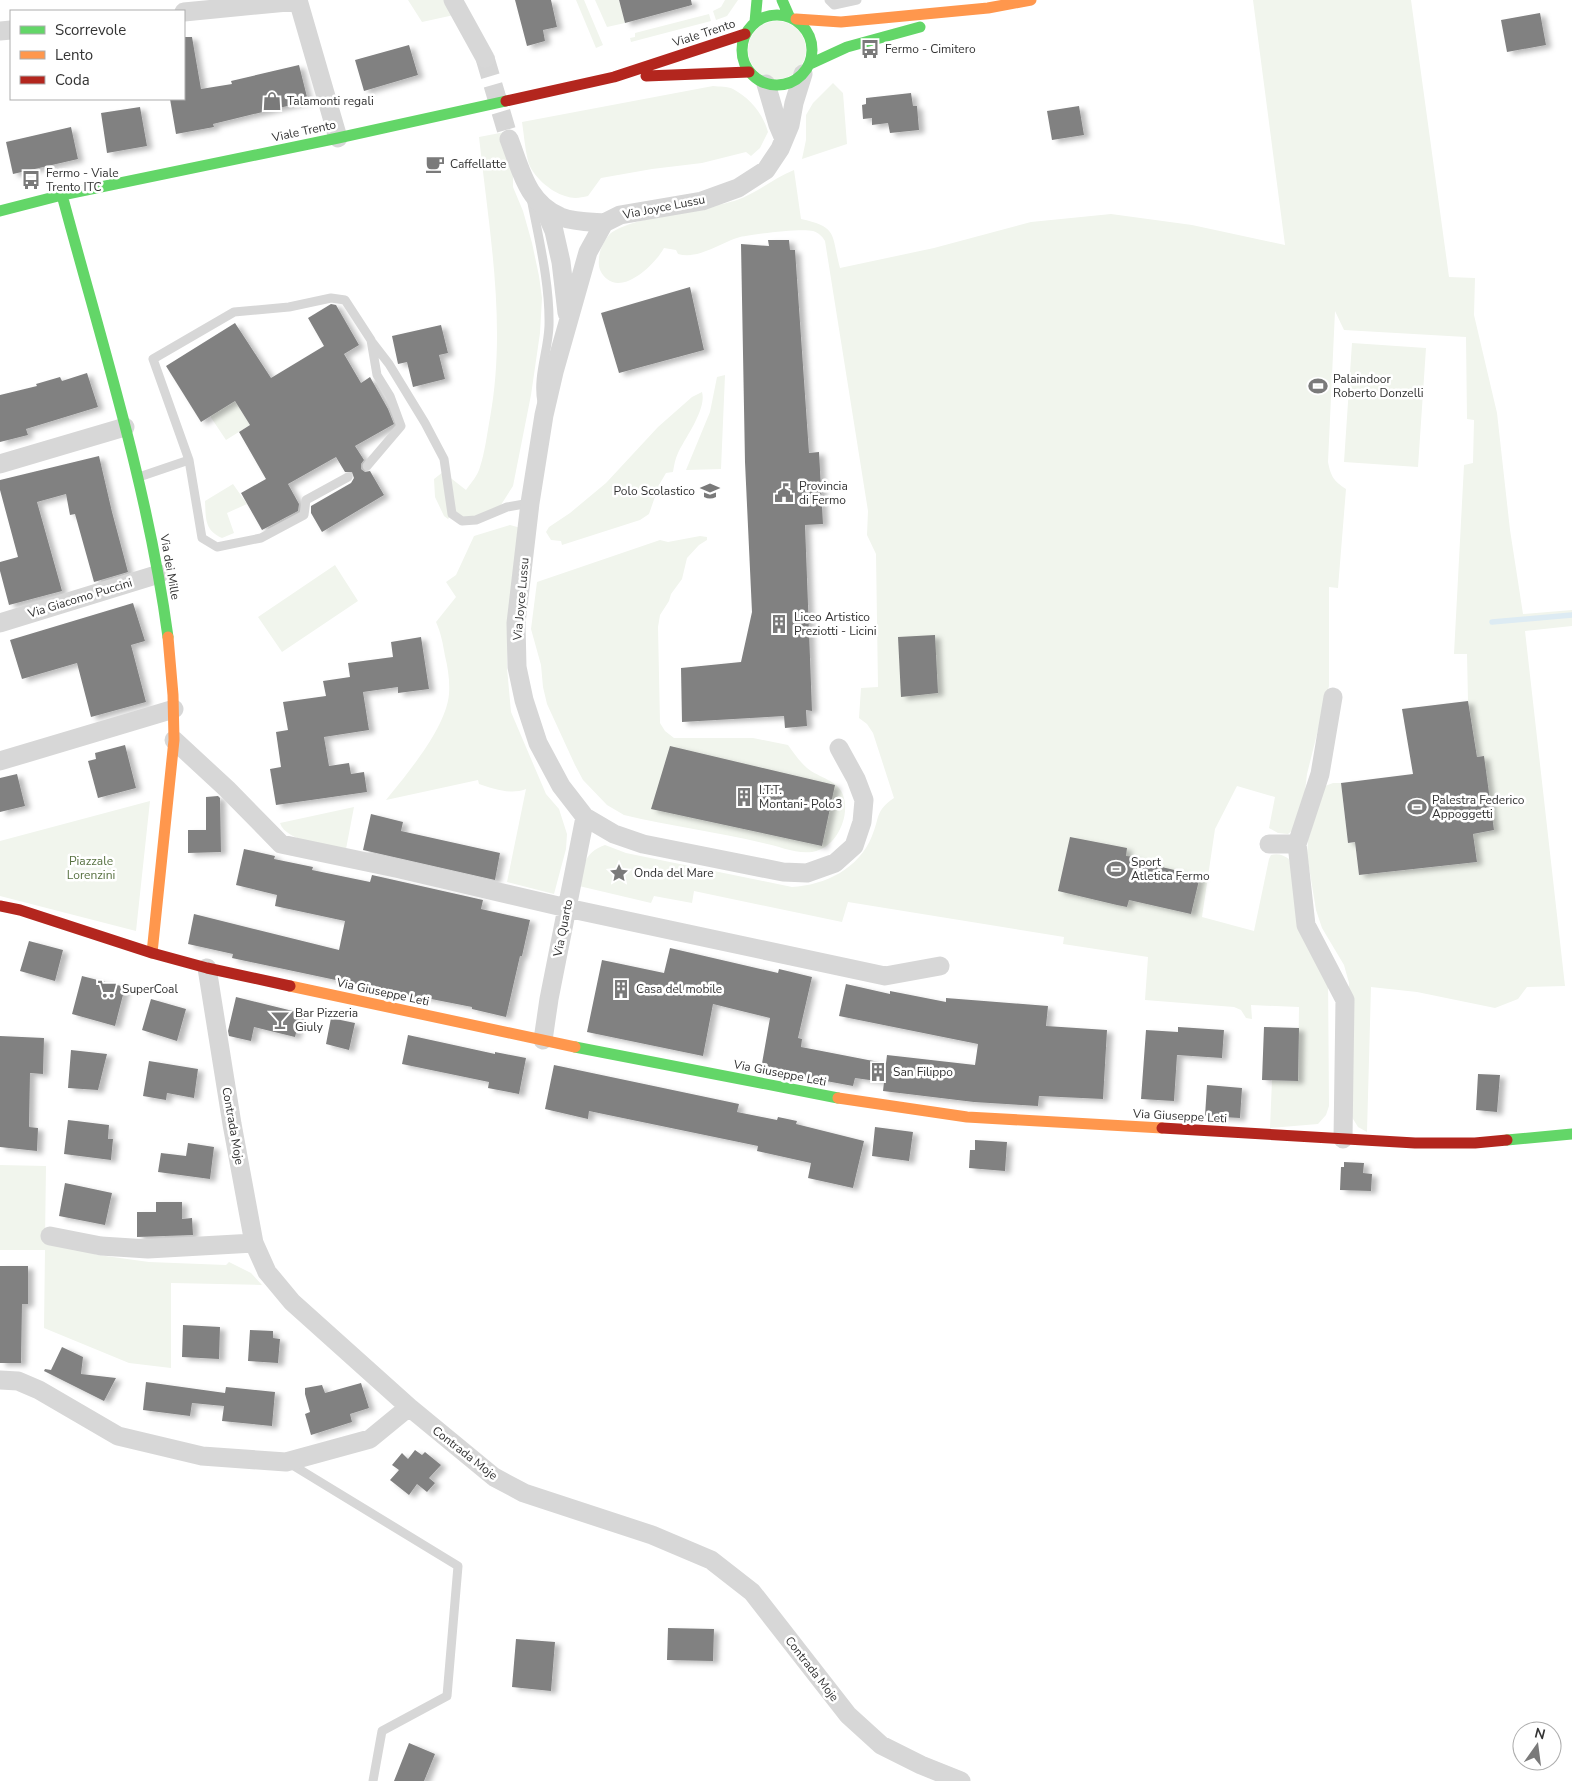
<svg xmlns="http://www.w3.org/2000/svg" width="1572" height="1781" font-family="'Nunito Sans',sans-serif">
<defs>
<filter id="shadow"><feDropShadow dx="5.5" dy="3" stdDeviation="2.5" flood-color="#0004"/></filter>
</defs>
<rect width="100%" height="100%" fill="#fff"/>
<!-- green -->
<path fill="#f1f5ed" d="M408,0H446L454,15L422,22Z
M576,0H584L603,45L596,48Z
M595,0H619L625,23L607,27Z
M725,0H738L727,16L716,20L713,11L721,7Z
M1253,0H1411L1449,277L1475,278L1474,315L1497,413L1510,530L1523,614L1572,610V626L1525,631L1565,986L1527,987L1518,999L1495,1008L1417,992L1371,987L1367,1132L1358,1127L1350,1114L1349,983L1344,965L1322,928L1316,910L1307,855L1308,840L1325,786L1333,783H1341L1348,843L1355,842L1359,875L1477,862L1473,834L1494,830L1483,756L1477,757L1468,701L1467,654H1454L1464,465L1473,463L1474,420L1467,419L1466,337L1344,330L1335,311L1328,462C1331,477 1334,481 1346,489L1338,588L1329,587V686L1307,774L1303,808L1294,829L1288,834L1278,833L1269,828L1275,797L1237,786L1215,829L1202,917L1254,931L1269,859L1271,855C1278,853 1283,855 1289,859L1305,930L1328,974L1329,1106L1326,1115L1318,1124L1270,1128L1272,1080L1298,1081L1299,1007L1251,1005L1252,1019L1246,1018L1241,1010L1234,1007L1145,1000L1148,957L1063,944L1064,937L848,902L842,922L694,891L692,903L654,896L651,903L579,886C584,866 583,853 605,845L626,853L792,887C825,885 859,869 872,836C880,817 875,811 894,798L873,733L867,724L859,718L861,688L878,687L876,554L867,535L868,511L825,241C822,236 819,233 813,231C801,228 754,234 740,237C721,242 699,260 678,254L676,250L664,248C656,263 625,294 607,279C600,273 598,267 599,259C599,251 604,241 609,235C627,217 708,210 737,200C757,193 774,178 794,170L801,219C839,227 831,235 840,268L934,248L1031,222L1111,214L1192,225L1285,245Z
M709,14L711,21L631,42L630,38L635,37V33Z
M748 50a29 29 0 1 1 58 0a29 29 0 1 1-58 0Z
M833,83L843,93L847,144L802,159L806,140V115L813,103Z
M713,86C720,87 727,86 733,89C750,98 763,114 768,132L760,148L751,156L746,152L702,163L652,169L601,178L588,196C580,198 573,199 565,196C551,192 532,176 528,161C525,149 524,135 522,122Z
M505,132L513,171V187L523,211L532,243L539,276L542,298L540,333L531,395L513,486L499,508L476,520L452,514L448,519L444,516L435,497L434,479L443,472L466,490C471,483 478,475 480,467C485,452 487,434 490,418C507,324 489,231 479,137Z
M1352,343L1426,348L1418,467L1344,462Z
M725,375L721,469L686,470L710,412L717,377Z
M702,392C707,409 685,438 678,453C675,459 674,466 673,472L666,473L659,485L649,514L640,520L562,545L561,541L551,540L546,532L549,527L570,513L606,483L658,427L692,397Z
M235,401L250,425L226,440L210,416Z
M233,484L247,504L227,513L234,533L222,538C204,530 206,518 205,501Z
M510,525L521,528L507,645V668L511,712L546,794L559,809L567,834L566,849L554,894L507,882L526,789C511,795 494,789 479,784L478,780L386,800C407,774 446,728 449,694C450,682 448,668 445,656C443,644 441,633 436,622L456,597L446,582L456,575L474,536Z
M700,536L707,537V540L699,545L687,558L682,579L671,594L669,601L660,615L658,627L660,723L665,731L674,738H753L788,745C794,753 799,761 807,768C819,778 838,780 843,795C851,816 836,849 812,852C795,854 779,846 763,843C717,832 670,826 624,815L607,805L583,780L575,765L547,704L543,687L541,665L531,629L537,582L660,540L668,542Z
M335,565L358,601L282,652L258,617Z
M150,801L136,931L0,896V841Z
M354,807L346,849C328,845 286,842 280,823Z
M0,1165L46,1166L45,1240L98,1255L149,1262L226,1265L229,1262L251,1273L262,1285L171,1283V1368L129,1363L44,1328L45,1250H0Z"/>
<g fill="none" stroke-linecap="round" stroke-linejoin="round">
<!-- stream -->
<path stroke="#ddebf3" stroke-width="5.5" d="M1492,622L1572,615"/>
</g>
<!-- building -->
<path fill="#818181" filter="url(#shadow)" d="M515,0H551L557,27L543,30L545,41L527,46Z
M619,0H691L692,5L625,23Z
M1540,13L1546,45L1507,52L1501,20Z
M184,37H192L201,89L232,84L231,81L299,65L308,101L213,124L214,127L176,134L170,99H184Z
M409,45L418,75L364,91L355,60Z
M911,93L913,106H917L919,130L890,133L888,123L872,125V118L863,119L862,105L866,104V98Z
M1079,106L1084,135L1052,140L1047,111Z
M140,107L147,146L107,153L101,113Z
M71,127L78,159L13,174L6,142Z
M768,240H789L790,250H795L809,453L819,452L823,524L805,525L812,711L806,710L807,726L785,728L784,716L682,722L681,668L741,662L752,612L745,462L741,244L769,246Z
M690,287L704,350L619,373L601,313Z
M331,304L336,305L359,345L344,354L361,383L370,377L388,409L394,424L355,446L364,460L361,464V469L365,472L370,471L384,495L322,532L311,513V506L351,483L354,478L352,472H345L336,457L288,484L299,504L298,511L262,530L241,493L266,479L239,432L250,425L235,401L201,422L166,366L235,323L271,378L324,346L308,318Z
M441,325L448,353L439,355L445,379L413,387L407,362L398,364L392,336Z
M87,373L98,407L26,429L28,435L0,442V395L37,386L36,384L60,377L62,381Z
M99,456L112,512L128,572L94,582L75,514L70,515L66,494L37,502L62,591L9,605L0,571V562L18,557L0,490V480Z
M133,603L145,641L131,645L146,702L91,717L77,663L22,679L10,640Z
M935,635L938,693L901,697L898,637Z
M421,637L429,689L398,693V687L363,692L369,730L324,737L329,766L349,763L351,774L364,772L367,792L276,805L270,769L281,767L276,732L288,730L283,702L326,696L323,681L350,677L348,663L393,657L391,642Z
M1468,701L1477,757L1484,756L1494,830L1473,834L1477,862L1359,875L1355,842L1348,843L1341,783L1413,774L1402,709Z
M125,745L136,788L98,798L88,761L96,759L95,753Z
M670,746L835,785L822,846L651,809Z
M17,774L25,806L0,812V778Z
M218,796L220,798L221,852L188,853V830H206V797Z
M371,814L403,822L401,831L500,853L495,880L363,850Z
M1070,837L1127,848L1126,856L1137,857L1136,861L1200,876L1191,914L1129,900L1127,907L1117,905L1058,891Z
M244,849L275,856L274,859L313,867L312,870L370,882L372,875L483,900L481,909L530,920L522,956H520L506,1017L472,1009V1007L416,996V997L232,958L233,954L188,944L194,914L339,950L345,921L275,906L277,895L236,885Z
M29,941L63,950L55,981L20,971Z
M670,948L778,973L779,969L812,977L798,1038L802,1039L801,1047L868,1060L886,1063L887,1055L975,1065L978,1044L839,1016L846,984L890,994V991L946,1002V998L1048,1006L1046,1026L1107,1030L1103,1099L1039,1096L1038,1106L974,1102L883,1091L884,1082L855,1078L853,1086L761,1069L770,1018L713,1004L703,1056L587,1032L602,960L664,973Z
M82,976L125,987L115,1026L72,1014Z
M236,997L301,1013L295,1037L254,1027L251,1041L229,1036L228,1031Z
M151,999L186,1009L177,1041L142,1030Z
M331,1018L355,1023L349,1050L326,1044Z
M1178,1027L1224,1030L1222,1058L1177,1055L1174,1101L1141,1099L1146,1030L1178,1032Z
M1264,1027L1299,1028L1298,1081L1262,1080Z
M408,1035L495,1054V1052L526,1058L519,1094L488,1088L489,1082L402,1064Z
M0,1036L44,1038L43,1074L30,1073L29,1127L38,1128L37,1151L0,1147Z
M71,1050L107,1054L98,1090L68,1088Z
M149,1061L198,1069L194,1098L167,1093L166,1100L143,1096Z
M554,1065L739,1104L737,1112L777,1120L778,1117L797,1121L796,1124L864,1141L853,1188L808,1178L811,1163L757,1151L758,1146L589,1111L588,1119L545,1109Z
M1478,1074L1500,1075L1497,1112L1476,1110Z
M1207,1085L1242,1088L1240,1118L1205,1116Z
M68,1120L109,1125L108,1139H113L111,1160L64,1154Z
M875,1127L913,1132L909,1161L872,1156Z
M975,1140L1007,1142L1005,1171L969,1168L970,1150H975Z
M188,1143L214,1147L210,1179L158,1172L161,1153L186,1156Z
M1344,1162L1364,1163L1363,1173L1372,1174L1371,1191L1340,1190L1341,1167H1344Z
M65,1183L112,1193L105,1225L59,1216Z
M156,1202H182V1219L192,1218L193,1235L137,1237V1212H156Z
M0,1266H28V1304H22L21,1363H0Z
M183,1325L220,1327L219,1359L182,1357Z
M250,1330L273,1331V1338L280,1339L278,1363L248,1361Z
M62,1347L83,1357L81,1374L116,1378L104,1401L44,1371L45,1369L51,1370Z
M146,1382L225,1393L226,1387L275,1392L272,1426L222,1421L224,1406L192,1403L190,1416L143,1410Z
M361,1383L369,1408L350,1414L352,1422L311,1435L305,1414L310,1412L305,1394V1388L322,1385L325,1393Z
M415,1450L422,1455L425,1452L441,1465L429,1478L435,1483L427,1492L417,1484L409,1495L390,1480L399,1470L392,1465L402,1453L408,1459Z
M668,1628L714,1629L713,1661L667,1660Z
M516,1639L555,1642L551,1691L512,1687Z
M409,1743L435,1754L424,1781H394Z"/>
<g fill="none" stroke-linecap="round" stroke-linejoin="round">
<!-- street-tunnel -->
<path stroke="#d6d6d6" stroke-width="19" stroke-dasharray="19 9" stroke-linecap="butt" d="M485,58L509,139"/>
<!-- lane -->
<path stroke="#d7d7d7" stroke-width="9" d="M829,0L834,5L857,0
M531,198C539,240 550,284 549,326C548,352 537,377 542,402
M372,342L389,364L425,423L444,459L452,514L462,521L476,520L507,507L530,503
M139,477L189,460
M348,477L306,500L304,515L261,538L217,547L202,538L189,460L153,359L234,312L289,307L331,298L345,300L371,340L377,375L390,396L401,426L367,466
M289,1463L458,1566L447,1696L382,1731L373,1781"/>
<!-- street -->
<path stroke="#d7d7d7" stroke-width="19" d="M298,0L338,138
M453,0L485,58
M184,12L298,1
M0,31L11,30
M803,74L794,103L790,125L780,149L766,170L738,188L702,201L620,215L604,223L588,252L554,372L544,415L530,503L516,623L517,667L524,700L538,743L561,786L585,817L614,834L643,844L783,872L807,873L835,863L854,846L862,822L864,800L856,779L839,748
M766,84L778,125L784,139
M509,139C521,170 527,203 561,217C574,222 590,222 604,223
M544,208L554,231L561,262L567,313
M0,464L125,427
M0,623L159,574
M1333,697L1320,774L1297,844L1306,925L1345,1000L1343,1139
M174,740L227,789L281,844L400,869L567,908L885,976L940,966
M0,761L174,709
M1269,844H1297
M207,968L232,1124L254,1243L267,1272L292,1302L409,1407L494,1477L524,1493L652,1535L711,1560L752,1592L848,1715L881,1745L921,1765L961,1781
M543,1040L549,999L585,817
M50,1236L101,1246L148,1249L254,1243
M0,1380L18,1381L39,1390L118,1436L202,1456L286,1462L370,1439L409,1407"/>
<!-- fast -->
<path stroke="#63d668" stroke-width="11" d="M782,0L789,16
M742 50a35 35 0 1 1 70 0a35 35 0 1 1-70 0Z
M755,22L757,0
M810,64L847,47L920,27
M62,195C101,341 148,487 168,637
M0,211L62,195L338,138L506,101
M575,1047L838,1098
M1507,1140L1572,1134"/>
<!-- slow -->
<path stroke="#ff974d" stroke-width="11" d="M796,19L841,22L988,8L1031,0
M152,953L174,740L173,695L168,637
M290,986L575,1047
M838,1098L967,1117L1162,1128"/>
<!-- jam -->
<path stroke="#b3261e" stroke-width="11" d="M646,76L749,72
M506,101L614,77L745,34
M0,906L20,910L152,953L207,968L290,986
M1162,1128L1415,1143H1475L1507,1140"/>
</g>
<!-- icons -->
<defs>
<g id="bus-bare" transform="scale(1.5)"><path d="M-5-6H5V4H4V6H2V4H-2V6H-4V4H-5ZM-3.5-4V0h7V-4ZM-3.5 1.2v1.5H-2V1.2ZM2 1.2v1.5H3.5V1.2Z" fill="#7a7a7a" stroke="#fff" stroke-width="2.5" paint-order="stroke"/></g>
<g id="shop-bare" transform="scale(1.5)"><path d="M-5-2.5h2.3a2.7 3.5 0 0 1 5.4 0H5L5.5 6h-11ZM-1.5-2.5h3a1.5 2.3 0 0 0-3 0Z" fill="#7a7a7a" stroke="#fff" stroke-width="2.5" paint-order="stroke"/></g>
<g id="cafe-bare" transform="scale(1.5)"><path d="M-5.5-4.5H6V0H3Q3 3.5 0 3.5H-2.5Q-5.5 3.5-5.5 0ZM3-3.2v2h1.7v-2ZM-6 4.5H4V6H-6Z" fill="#7a7a7a" stroke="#fff" stroke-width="2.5" paint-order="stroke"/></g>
<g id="stadium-bare" transform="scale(1.5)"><path d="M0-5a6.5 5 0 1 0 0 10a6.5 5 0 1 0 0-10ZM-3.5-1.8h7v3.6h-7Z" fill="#7a7a7a" stroke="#fff" stroke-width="2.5" paint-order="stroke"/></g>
<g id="school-bare" transform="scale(1.5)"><path d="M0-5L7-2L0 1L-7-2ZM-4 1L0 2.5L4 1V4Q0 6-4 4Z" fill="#7a7a7a" stroke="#fff" stroke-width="2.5" paint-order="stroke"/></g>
<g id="civic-bare" transform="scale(1.5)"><path d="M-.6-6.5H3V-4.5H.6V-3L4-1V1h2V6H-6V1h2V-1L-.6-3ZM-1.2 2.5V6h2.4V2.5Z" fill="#7a7a7a" stroke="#fff" stroke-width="2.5" paint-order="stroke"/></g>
<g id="building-bare" transform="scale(1.5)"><path d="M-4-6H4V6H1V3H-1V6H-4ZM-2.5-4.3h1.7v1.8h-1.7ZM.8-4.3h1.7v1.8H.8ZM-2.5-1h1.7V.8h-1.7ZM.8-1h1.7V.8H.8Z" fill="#7a7a7a" stroke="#fff" stroke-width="2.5" paint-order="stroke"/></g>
<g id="sight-bare" transform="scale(1.5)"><path d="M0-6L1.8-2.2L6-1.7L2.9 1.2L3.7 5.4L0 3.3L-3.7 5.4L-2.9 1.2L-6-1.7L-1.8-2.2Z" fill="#7a7a7a" stroke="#fff" stroke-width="2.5" paint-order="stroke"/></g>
<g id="supermarket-bare" transform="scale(1.5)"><path d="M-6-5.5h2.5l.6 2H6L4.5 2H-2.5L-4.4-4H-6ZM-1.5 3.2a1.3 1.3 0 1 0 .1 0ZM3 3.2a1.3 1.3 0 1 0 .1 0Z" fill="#7a7a7a" stroke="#fff" stroke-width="2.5" paint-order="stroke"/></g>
<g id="bar-bare" transform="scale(1.5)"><path d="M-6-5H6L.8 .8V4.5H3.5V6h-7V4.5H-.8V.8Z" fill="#7a7a7a" stroke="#fff" stroke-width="2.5" paint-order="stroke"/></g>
</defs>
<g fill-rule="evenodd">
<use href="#bus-bare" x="870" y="49"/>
<use href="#shop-bare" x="272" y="101"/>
<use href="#cafe-bare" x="435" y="164"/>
<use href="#bus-bare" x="31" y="180"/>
<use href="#stadium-bare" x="1318" y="386"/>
<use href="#school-bare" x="710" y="491"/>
<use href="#civic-bare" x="784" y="493"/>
<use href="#building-bare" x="779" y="624"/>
<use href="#building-bare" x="744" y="797"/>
<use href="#stadium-bare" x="1417" y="807"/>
<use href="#stadium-bare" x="1116" y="869"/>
<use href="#sight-bare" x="619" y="873"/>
<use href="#supermarket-bare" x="107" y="989"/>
<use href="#building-bare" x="621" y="989"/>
<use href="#bar-bare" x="280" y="1020"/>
<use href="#building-bare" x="878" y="1072"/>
</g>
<g text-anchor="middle" stroke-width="5" stroke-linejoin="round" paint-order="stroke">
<!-- street labels -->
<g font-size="12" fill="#333" stroke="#fff">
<text transform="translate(704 33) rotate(-18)" y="4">Viale Trento</text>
<text transform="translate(304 131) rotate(-12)" y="4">Viale Trento</text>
<text transform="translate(664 207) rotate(-11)" y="4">Via Joyce Lussu</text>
<text transform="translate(170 567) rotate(80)" y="4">Via dei Mille</text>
<text transform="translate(80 598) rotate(-17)" y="4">Via Giacomo Puccini</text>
<text transform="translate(521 599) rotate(-85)" y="4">Via Joyce Lussu</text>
<text transform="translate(563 928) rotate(-79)" y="4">Via Quarto</text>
<text transform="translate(383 992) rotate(12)" y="4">Via Giuseppe Leti</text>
<text transform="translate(780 1073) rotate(11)" y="4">Via Giuseppe Leti</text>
<text transform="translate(1180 1116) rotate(3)" y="4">Via Giuseppe Leti</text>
<text transform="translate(233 1126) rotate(80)" y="4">Contrada Moje</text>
<text transform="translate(465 1453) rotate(38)" y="4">Contrada Moje</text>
<text transform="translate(812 1669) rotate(52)" y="4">Contrada Moje</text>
</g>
<!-- poi labels -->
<g font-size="12" fill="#333" stroke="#fff" text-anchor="start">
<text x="885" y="53">Fermo - Cimitero</text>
<text x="287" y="105">Talamonti regali</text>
<text x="450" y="168">Caffellatte</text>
<text x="46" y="177">Fermo - Viale<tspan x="46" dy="14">Trento ITC</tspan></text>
<text x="1333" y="383">Palaindoor<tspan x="1333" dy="14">Roberto Donzelli</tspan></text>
<text x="799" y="490">Provincia<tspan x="799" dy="14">di Fermo</tspan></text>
<text x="695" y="495" text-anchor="end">Polo Scolastico</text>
<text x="794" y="621">Liceo Artistico<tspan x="794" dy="14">Preziotti - Licini</tspan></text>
<text x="759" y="794">I.T.T.<tspan x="759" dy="14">Montani- Polo3</tspan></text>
<text x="1432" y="804">Palestra Federico<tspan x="1432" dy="14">Appoggetti</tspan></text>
<text x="1131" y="866">Sport<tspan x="1131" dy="14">Atletica Fermo</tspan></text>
<text x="634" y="877">Onda del Mare</text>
<text x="122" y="993">SuperCoal</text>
<text x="636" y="993">Casa del mobile</text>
<text x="295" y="1017">Bar Pizzeria<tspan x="295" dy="14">Giuly</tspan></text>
<text x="893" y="1076">San Filippo</text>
</g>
<!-- park labels -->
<g font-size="12" fill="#56703f" stroke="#fff">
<text x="91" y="865">Piazzale<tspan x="91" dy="14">Lorenzini</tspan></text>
</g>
</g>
<!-- legend -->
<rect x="10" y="10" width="175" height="90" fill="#ffffff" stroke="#adadad"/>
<rect x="20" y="26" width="25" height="8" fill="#63d668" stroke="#adadad"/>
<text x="55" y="35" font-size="15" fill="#333333">Scorrevole</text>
<rect x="20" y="51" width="25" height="8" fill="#ff974d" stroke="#adadad"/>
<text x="55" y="60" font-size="15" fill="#333333">Lento</text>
<rect x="20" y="76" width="25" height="8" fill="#b3261e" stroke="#adadad"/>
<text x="55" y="85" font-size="15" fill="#333333">Coda</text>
<!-- north arrow -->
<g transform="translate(1537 1746) rotate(14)"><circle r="24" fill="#ffffff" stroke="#adadad"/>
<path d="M0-4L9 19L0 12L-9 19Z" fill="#7a7a7a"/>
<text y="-8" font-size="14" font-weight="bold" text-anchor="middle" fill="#333333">N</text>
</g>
</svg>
